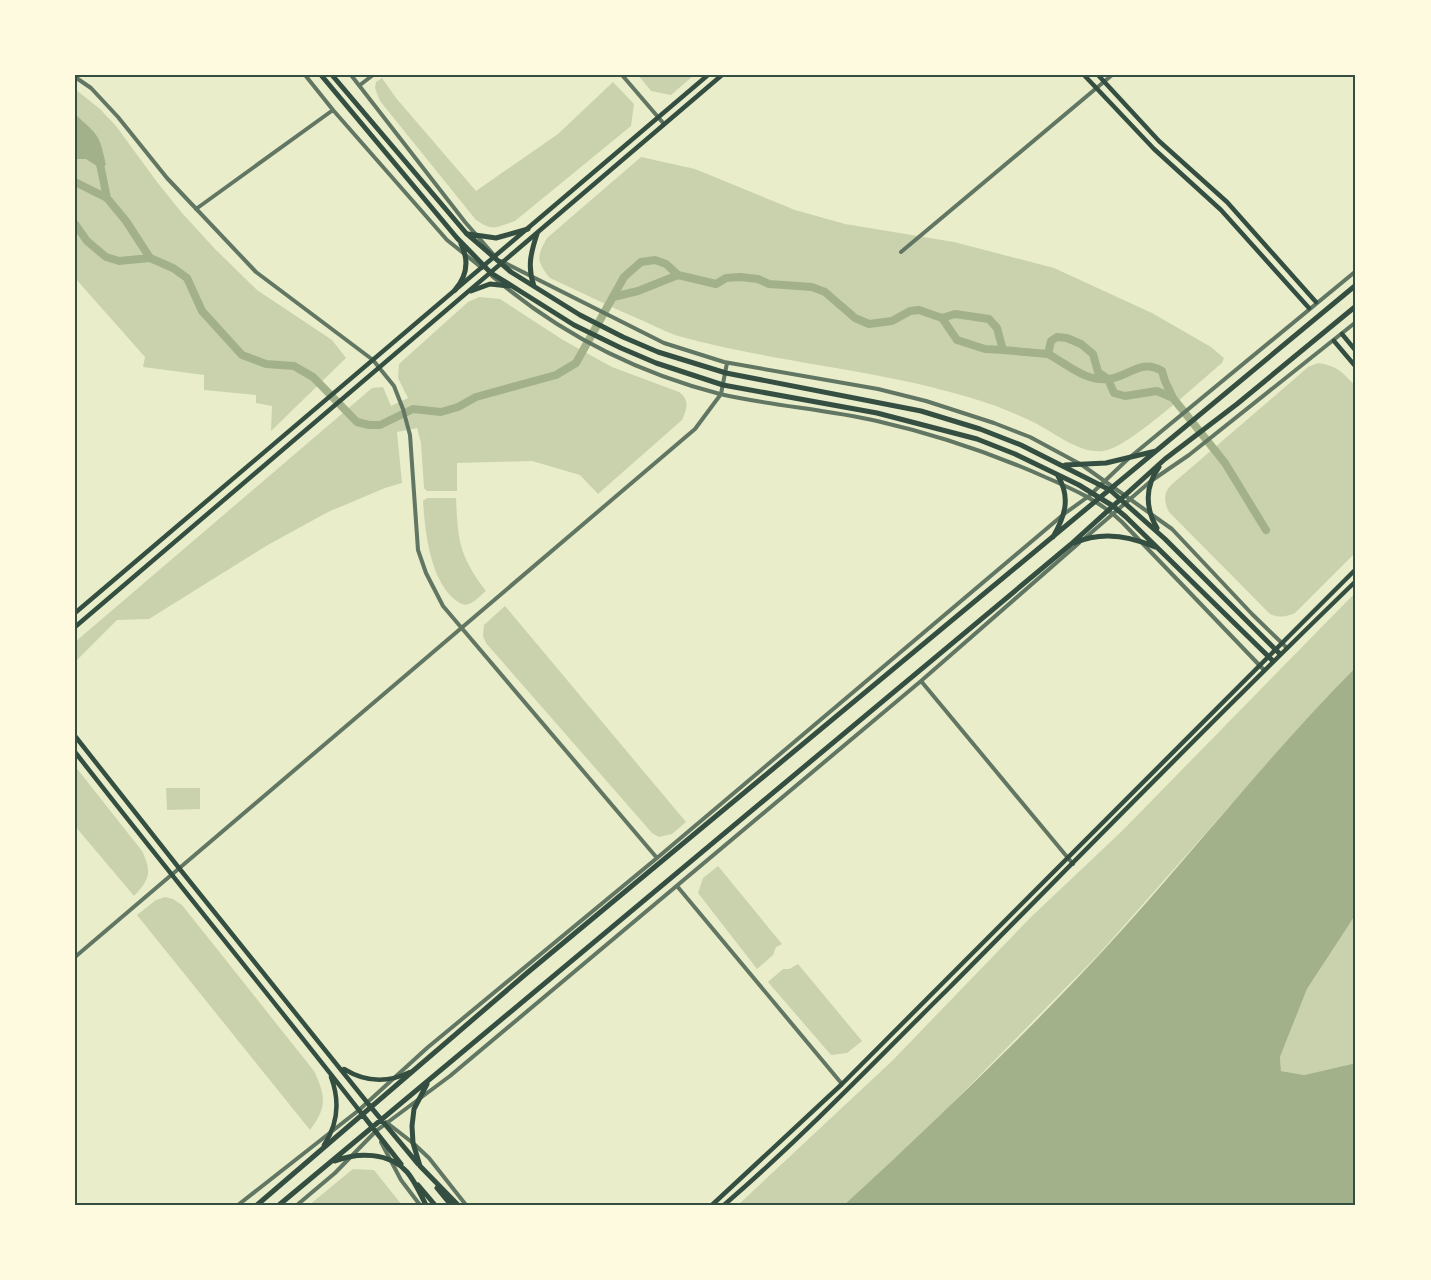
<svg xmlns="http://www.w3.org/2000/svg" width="1431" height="1280" font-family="'IBM Plex Sans',sans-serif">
<rect width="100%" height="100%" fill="#e9edc9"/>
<!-- green -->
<path fill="#cad2ad" d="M638,75H694L671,95L651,91Z
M382,78L396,98L476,191L558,134L613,82L634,104L631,126L515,221C496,227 494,232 476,220L380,101L375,88L376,82Z
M75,89L100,109L116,126L157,182L182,213L216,250L257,290L332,340L346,358L271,431L272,406L256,403V395L204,390V375L143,367L145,357L75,278Z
M641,157L695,169L795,210L845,224L954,242L1054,268L1152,313L1211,347L1224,358L1222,363C1199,382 1129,448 1103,451C1079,454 1054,432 1033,422C1021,416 1008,411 996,406C894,370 785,365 682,337C670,334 659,328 648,323C615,309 583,293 550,278C536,261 537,256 547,238Z
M479,297L500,299L563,340L612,367L679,392C690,400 687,409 682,420L598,494L580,475L532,461L457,463V491H427L424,488L421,443L417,428L397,432L402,483L385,488L328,512L266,546L149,619L117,620L75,662V642L372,388L383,387L391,406L408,398L398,378L399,364L468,302Z
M1318,363C1336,365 1344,373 1356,387V552L1295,613C1287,617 1279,618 1270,614L1169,512C1164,502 1163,493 1171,485L1299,375L1308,367Z
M427,498H456C458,542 459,555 486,591C482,594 476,601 471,603C465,607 459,603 454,599C430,578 425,532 423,501Z
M1356,592V667L1265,766L1099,954L936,1120L844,1205H738L893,1060L1030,918L1122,831Z
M505,606L686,822L672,834L659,837L652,833L486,643L483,636L484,625Z
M75,766L142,851C152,872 150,879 134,896L75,826Z
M166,788H200V809L167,810Z
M718,866L782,944L776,947L773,955L757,969L698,893L703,878Z
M165,897L173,899L182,905L314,1071C326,1096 327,1108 310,1130L137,915L156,900Z
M1356,914V1063L1304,1075L1281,1071L1280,1057L1307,989Z
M798,964L862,1041L847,1053L831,1055L768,982L783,969H789Z
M353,1169L374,1170L402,1205H309Z"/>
<!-- water -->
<path fill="#a3b18a" d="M75,114C98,136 99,132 106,165L100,168L86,159H75Z
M1356,667V914L1307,989L1280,1057L1281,1071L1304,1075L1356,1063V1205H844C932,1124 1018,1042 1100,954C1187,860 1266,758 1356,667Z"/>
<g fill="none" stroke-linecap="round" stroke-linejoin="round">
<!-- canal -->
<path stroke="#a3b18a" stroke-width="8" d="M96,159L100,164L107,198
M75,182L107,198L126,221L150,258
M75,224L87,241L106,257L119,261L150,258L173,268L187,278L202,311L242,355L266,364L294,366L313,377L357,422L369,425H380L413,409L441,412L458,407L476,397L556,375L576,363L624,277L641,262L655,260L666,264L678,275L716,284L726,278L740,277L758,279L769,284L812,287L825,292L855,318L869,324L892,321L910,311L919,310L942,318L955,314L989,319L997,328L1003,350L1048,354L1051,341L1057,337L1067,338L1081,344L1093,354L1098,372L1108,379L1114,393L1125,396L1157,391L1173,398L1225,463L1266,530
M613,297L638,291L678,275
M942,318L957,340L985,349L1003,350
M1048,354C1067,364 1086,382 1108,379C1129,377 1140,358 1162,371L1165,381L1173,398"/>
<!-- tertiary -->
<path stroke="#617663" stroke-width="4" d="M305,75L333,110L447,240L482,268
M351,75L465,222L493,254
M622,75L664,124
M75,77L91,88L118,117L167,178L256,272L373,360L394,386L403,409L410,435L418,550L426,573L443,606L657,858
M360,85L373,75
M196,209L333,110
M901,252L1112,75
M501,261L664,343L724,362L878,389L926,401L994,423L1030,437L1082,465L1172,529L1252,614L1287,648
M492,276C560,334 634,372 720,394C772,406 825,409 877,421C934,434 991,453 1045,477C1073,489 1100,501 1122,522L1264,670
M1085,538L1151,481L1189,455L1356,322
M921,681L1073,864
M677,886L842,1084
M75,957L695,429L721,394L727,363
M386,1122L413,1143L429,1158L466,1205
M381,1142L401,1180L420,1205
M238,1205L359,1110L427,1048L657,858L1064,514L1089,496L1129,458L1356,271
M297,1205L335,1173L376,1131L450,1076L921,681L1079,543"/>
<!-- secondary -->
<path stroke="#344e41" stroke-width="4.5" d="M1084,75L1154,149L1221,210L1309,308
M1098,75L1159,141L1227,202L1316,302
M1342,334L1356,351
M1334,341L1356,367
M75,613L708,75
M75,627L722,75
M75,736L179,868L370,1106
M75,752C169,873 267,992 362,1114
M344,1069C365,1082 388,1083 410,1072
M324,1145C338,1124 340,1101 331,1077
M712,1205L842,1084L1356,569
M724,1205C803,1137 875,1061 949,988C1084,852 1218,714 1356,581"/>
<!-- primary -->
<path stroke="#344e41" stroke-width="5" d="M321,75L457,238L491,273L520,291L574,325L621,348L656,363L723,385L877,413L977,439L1015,454L1079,485L1113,506L1126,517L1273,661
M332,75L466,233L511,272L580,315L623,337L658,352L726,373L921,411L980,429L1021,445L1110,490L1165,539L1280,654
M468,234L496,238L528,229
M534,286C527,267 531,252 537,234
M455,290C467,276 469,260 461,244
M471,291L490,284L509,286
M1065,465L1106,463L1156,451
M1157,528C1145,508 1145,486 1159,467
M1053,537C1065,516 1071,498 1058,476
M1074,543C1101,531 1128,535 1155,547
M427,1084L414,1109L412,1126L413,1143L420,1166L458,1205
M370,1106L418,1164
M362,1114L401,1164
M335,1161C358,1152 389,1152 407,1172C415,1181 420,1194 426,1205
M418,1185L435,1205
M437,1188L451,1205
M257,1205L527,973L1356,285
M279,1205L1070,545L1165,459L1237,404L1356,306"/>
</g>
<!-- border -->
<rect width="1431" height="1280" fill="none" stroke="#fefae0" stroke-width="153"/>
<rect x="76" y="76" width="1278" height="1128" fill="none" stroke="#344e41" stroke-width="2"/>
</svg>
